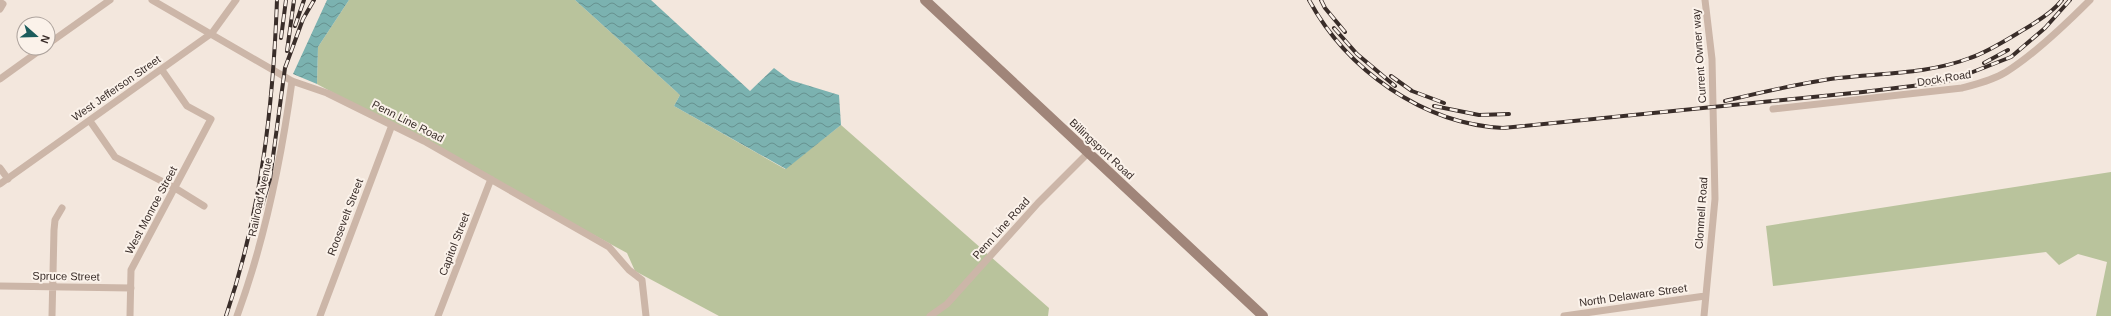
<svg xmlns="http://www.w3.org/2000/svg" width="2111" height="316" font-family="Helvetica,sans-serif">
<defs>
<pattern id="water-waves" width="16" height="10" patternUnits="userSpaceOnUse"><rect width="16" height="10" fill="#7bb2b0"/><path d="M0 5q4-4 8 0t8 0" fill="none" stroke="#66918f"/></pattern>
</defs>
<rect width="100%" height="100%" fill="#f3e7dd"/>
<!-- park -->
<path fill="#b9c39c" d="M349,0H575L680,95L674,106L785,169L841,125L1049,308L1048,316H719L635,271L627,253L317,84L318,47Z
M2111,172V316H2096L2107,262L2078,254L2059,265L2046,252L1773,286L1766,226Z"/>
<!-- water -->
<path fill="url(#water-waves)" d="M327,0H349L318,47L317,84L293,74Z
M575,0H651L750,91L774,68L790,80L839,95L841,125L786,169L674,106L680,95Z"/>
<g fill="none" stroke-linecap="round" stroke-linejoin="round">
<!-- street -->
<path stroke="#ccb6a8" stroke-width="7" d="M152,0L292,81L327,93L424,141L609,247L629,270L642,280L646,316
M0,2L3,4L0,9
M48,44L110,0
M0,79L43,48
M1773,109L1962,88C1977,84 1993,80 2006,72C2035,54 2066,24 2090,0
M90,121L115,157L175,188L204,206
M0,168L8,179
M0,184L212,33L236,0
M0,286L131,288
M52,316L54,230L55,220L62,208
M130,316L131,270L211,119L187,106L162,70
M237,316C265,240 281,161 292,81
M320,316L392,125
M438,316L491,179
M930,316L947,304L1038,203L1088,153
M1564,316L1705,296
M1704,316L1715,199L1712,59L1705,0"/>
<!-- secondary -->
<path stroke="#a08579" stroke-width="10" d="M925,0L1263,316"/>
<!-- rail casing -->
<g stroke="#392d29" stroke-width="4">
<path id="rail" d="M1309,0C1347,70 1423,124 1503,128L1863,92L1937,83L1955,79L2011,57L2045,28L2070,0
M1321,0L1325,8L1345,32
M295,26L304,0
M1334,28L1357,54L1395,86
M281,38L286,0
M287,51L294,0
M1984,63L2008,50
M1391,76L1412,91L1444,103
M1725,101C1763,92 1800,83 1838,78C1882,73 1928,74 1970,58C1987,52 2003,42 2018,33C2033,24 2051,14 2062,0
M1434,106L1479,115L1509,114
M261,209L270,179L285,68L303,19L314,0
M226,316C261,212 273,109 277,0"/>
</g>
<!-- rail -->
<use href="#rail" stroke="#fbf2ea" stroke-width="2.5" stroke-dasharray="8" stroke-linecap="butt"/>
</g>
<g text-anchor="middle" stroke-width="4" stroke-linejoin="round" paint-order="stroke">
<!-- street labels -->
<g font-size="11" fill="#392d29" stroke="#fbf2ea">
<text transform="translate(1699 56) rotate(-94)" y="4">Current Owner way</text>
<text transform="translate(1944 78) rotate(-9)" y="4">Dock Road</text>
<text transform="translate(116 88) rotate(-35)" y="4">West Jefferson Street</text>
<text transform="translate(408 121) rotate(27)" y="4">Penn Line Road</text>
<text transform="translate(1102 149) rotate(43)" y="4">Billingsport Road</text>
<text transform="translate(260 197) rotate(-78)" y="4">Railroad Avenue</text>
<text transform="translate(151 210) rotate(-62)" y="4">West Monroe Street</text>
<text transform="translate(1701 213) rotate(-86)" y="4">Clonmell Road</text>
<text transform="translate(345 217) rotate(-69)" y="4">Roosevelt Street</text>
<text transform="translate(1001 228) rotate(-48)" y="4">Penn Line Road</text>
<text transform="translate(454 244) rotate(-69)" y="4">Capitol Street</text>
<text transform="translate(66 276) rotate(1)" y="4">Spruce Street</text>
<text transform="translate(1633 295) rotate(-8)" y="4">North Delaware Street</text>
</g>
</g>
<!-- north arrow -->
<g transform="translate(36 36) rotate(110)"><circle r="19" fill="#fbf2ea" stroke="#ada39d"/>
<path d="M0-3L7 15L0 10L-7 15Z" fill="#1c5c5c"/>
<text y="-6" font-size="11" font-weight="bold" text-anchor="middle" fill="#392d29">N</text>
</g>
</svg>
